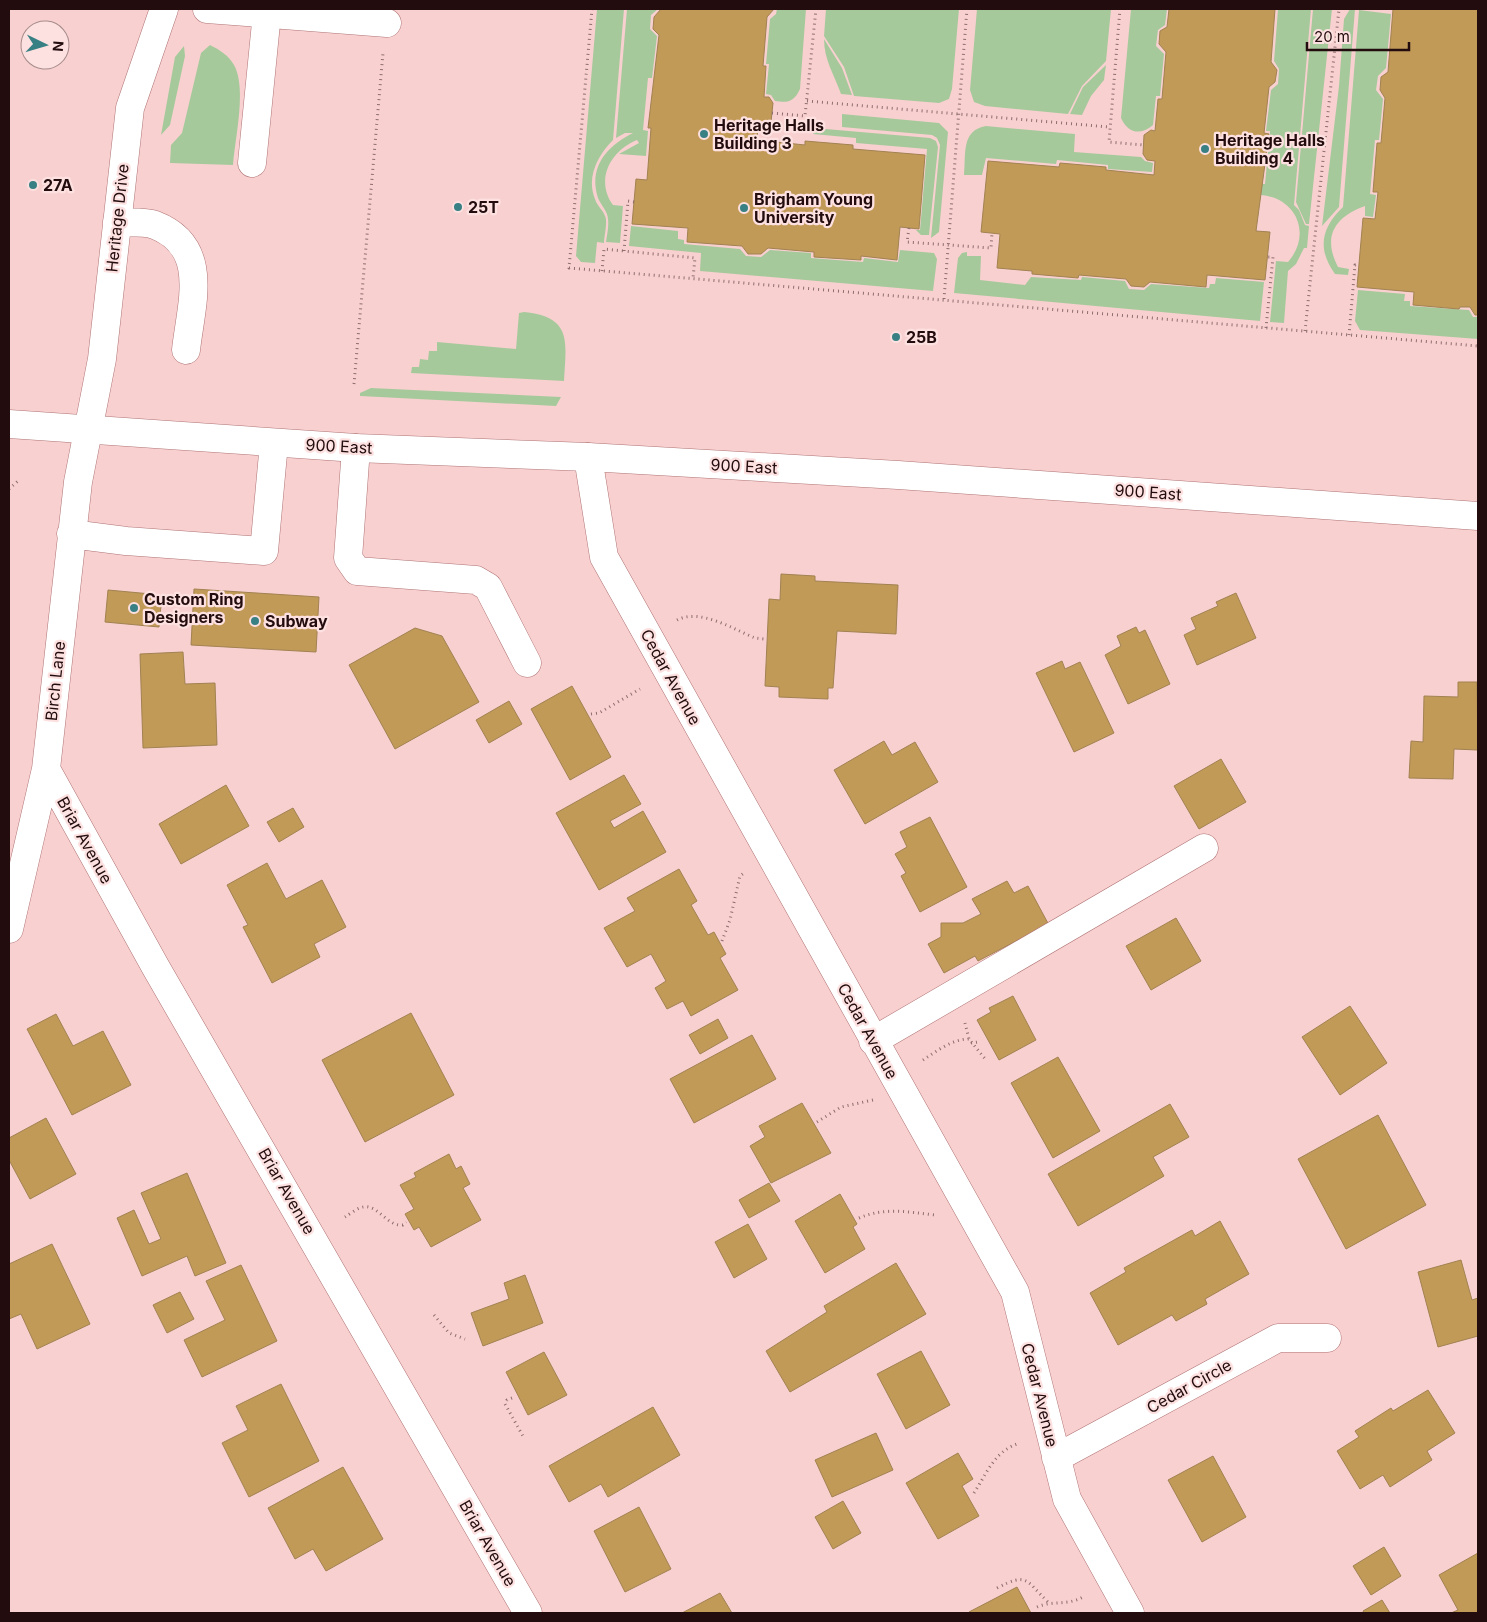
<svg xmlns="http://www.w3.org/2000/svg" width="1487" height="1622" font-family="Inter,sans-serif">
<rect width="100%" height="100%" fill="#f9d0d0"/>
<!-- green -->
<path fill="#a6c99c" d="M597,9H624L613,140C598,155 586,177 595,199C597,206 603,210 605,216C608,222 604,236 604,243L597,242L595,263L581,262L576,256Z
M627,9H658L651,15L650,29L657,36L652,78H648L643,130L648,131L646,156L619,154L639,143L637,140C610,151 595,180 613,205L623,206L620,243L606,242C607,235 609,226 608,219C608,212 601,205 598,198C588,167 607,146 633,133H625L616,138Z
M777,9H806L800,89C794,102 788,103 775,101L771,95L766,94L769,64H766L770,19L776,14Z
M826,9H959L952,89L949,99L939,103L854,96L844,67L824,36Z
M977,9H1111L1106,61L1082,86L1068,114L985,106L974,102L970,90Z
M1131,9H1167L1165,25L1158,30L1156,46L1164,54L1160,96H1156L1153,125C1140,136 1128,133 1121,118Z
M1278,9H1311L1294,205L1299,210L1305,225L1309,226L1307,248H1304L1296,264L1288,271L1284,323L1270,322L1276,261L1288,262C1312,235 1297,198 1261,195L1262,184H1265L1270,131H1266L1271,90L1278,84L1279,69L1274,61Z
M1313,9H1332L1309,224H1306L1296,202Z
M1350,9H1355L1339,207L1322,226L1339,86L1344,19Z
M1359,10L1391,14L1386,68L1378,76L1376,90L1383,99L1379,140H1375L1370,194L1376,195L1373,217L1365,216V206C1335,217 1322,236 1338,267L1349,269L1348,275L1335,274C1317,249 1321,228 1343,207Z
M824,39L842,68L852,95L841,94C834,74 824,60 824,39Z
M210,45C220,50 228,55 234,65C247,88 235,138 233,165L170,163L171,145L182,133L201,53Z
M184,46L185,56L170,125L161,135L175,57Z
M1106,65L1104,80L1091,96L1082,115L1070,114L1083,87Z
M842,114L939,123L948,132L939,232L931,238L940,145L937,138L932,135L842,127Z
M986,126L1075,134L1074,152L1141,157L1145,161L1153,163L1152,172L1108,169V165L1057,160L1056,164L986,158L982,175H964C966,154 961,130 986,126Z
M814,128L930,138L936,141L938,147L929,235H921L916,230H920L927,149L856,143V138L813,134Z
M631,226L678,231V239L684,240V244L740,249L746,256L761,257L770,250L811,253V258L863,262L864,258L898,262L900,250L934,253L937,259L933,291L700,271L701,253L629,246Z
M967,252V256H981L980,280L1025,285L1031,277L1081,280L1082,277L1125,281L1129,289L1144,290L1151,284L1209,288L1210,284H1215L1216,278L1264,282L1260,321L954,293L958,258L962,253Z
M1358,290L1405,294L1404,301H1410V306L1469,310L1473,317H1478V339L1360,330L1355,321Z
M524,312C573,317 566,342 564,381L411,373L412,367H419L420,359L428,360L429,351H437V342L516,349L519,313Z
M371,388L561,397L556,406L360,396V393Z"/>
<!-- building -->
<path fill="#c29a58" stroke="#a18251" d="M661,9H774L767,17L763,66H766L764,97H769L773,103L771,122L768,128L758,127L757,140L805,145V141L853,145V149L925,155L919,229L900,227L897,260L861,256V260L814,257V252L768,248L761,254H748L742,246L687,242L688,228L632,224L636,179L647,180L651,128H648L659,35L653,29L654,17Z
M1169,9H1275L1271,62L1277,70L1275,82L1269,87L1264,133L1269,134L1256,231L1270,232L1265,280L1207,275L1206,287L1150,282L1144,287L1131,286L1126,279L1079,275L1078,278L1032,274V271L997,268L1000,234L981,232L988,161L1059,167L1060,163L1106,167V170L1154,175L1155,161L1147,160L1143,154L1144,135L1151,130L1155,131L1158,99H1162L1166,52L1159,44L1160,31L1167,27Z
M1393,9H1478V315H1475L1470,307H1460L1459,309L1413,305L1414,292L1357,287L1363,218L1375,219L1378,192H1373L1377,143H1381L1385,98L1380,90L1381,77L1388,72Z
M781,574L815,576V581L898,585L896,634L837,631L833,688H828V699L779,697V687L765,686L769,599L780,600Z
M194,589L319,597L316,652L191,645Z
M108,590L162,595L159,627L105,622Z
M1236,593L1256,638L1197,665L1184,635L1196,629L1191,618L1218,606L1216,602Z
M1136,627L1139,633L1145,630L1170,684L1128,704L1105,655L1121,646L1117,636Z
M415,628L442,636L479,702L395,749L349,665Z
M183,652L185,684L215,683L217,745L143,748L140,654Z
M1062,661L1065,669L1080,662L1114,733L1074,752L1036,673Z
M1458,682H1477L1478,750L1454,749L1453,779L1409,778L1411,741L1423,742L1424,696L1458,697Z
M572,686L611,757L570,780L531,709Z
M509,701L522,724L489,743L476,720Z
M884,741L892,755L915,742L938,782L865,824L834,770Z
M1221,759L1246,802L1199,829L1174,786Z
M624,775L641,804L610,821L614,828L643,811L666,852L599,890L556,813Z
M226,785L249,826L181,864L159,824Z
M293,808L304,827L279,842L267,822Z
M930,817L967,887L920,912L901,876L906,873L895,854L907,847L900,832Z
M267,863L286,899L322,880L346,927L314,944L320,957L272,983L243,927L248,925L227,885Z
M679,869L697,901L691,905L708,935L714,932L726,954L720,958L738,990L691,1016L683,1001L667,1009L655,988L666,981L651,954L627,967L604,928L635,911L627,898Z
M1007,881L1014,893L1028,886L1050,927L1020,944L1018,940L978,961L975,956L944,973L928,944L941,937V923H963L981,914L972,899Z
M1176,918L1201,961L1151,990L1126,946Z
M1013,996L1036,1040L999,1060L977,1020L991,1012L989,1008Z
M1350,1006L1387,1063L1340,1095L1302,1037Z
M411,1013L454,1095L365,1142L322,1060Z
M56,1014L73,1046L103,1031L131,1085L72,1115L27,1029Z
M718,1019L728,1038L700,1054L689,1035Z
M752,1035L776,1079L694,1123L670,1079Z
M1058,1057L1100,1131L1053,1158L1011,1083Z
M802,1103L831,1153L771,1183L750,1146L765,1137L759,1126Z
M1170,1104L1189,1137L1153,1157L1164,1176L1078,1226L1048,1174Z
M1378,1115L1426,1205L1346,1249L1298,1159Z
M46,1118L76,1174L30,1199L9,1160V1138Z
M449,1154L456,1169L461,1166L470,1184L463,1188L481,1220L431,1247L419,1227L414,1230L405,1214L414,1209L400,1185L416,1177L414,1173Z
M187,1173L226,1263L195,1276L187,1256L142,1276L117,1218L134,1210L149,1244L161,1239L141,1193Z
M769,1183L780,1201L749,1218L739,1200Z
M840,1194L857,1224L853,1227L865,1249L825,1273L795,1221Z
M1220,1221L1249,1274L1205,1299L1207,1304L1176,1321L1172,1315L1118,1345L1090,1293L1126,1272L1124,1268L1192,1230L1195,1236Z
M748,1224L767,1259L734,1278L715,1242Z
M52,1244L90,1324L37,1349L21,1314L9,1319V1264Z
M1461,1260L1472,1300L1478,1298V1336L1438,1347L1418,1272Z
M896,1263L926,1314L790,1392L766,1351L827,1312L824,1306Z
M241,1265L277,1341L202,1377L184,1340L225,1320L206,1281Z
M525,1275L543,1323L483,1346L471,1313L509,1299L504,1283Z
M180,1292L194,1319L167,1333L153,1305Z
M921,1351L950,1405L906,1429L877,1374Z
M544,1352L567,1395L528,1415L506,1372Z
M281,1384L319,1461L249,1497L222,1443L248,1430L236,1406Z
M1428,1390L1455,1433L1427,1451L1432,1460L1390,1487L1383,1475L1360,1489L1337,1451L1359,1437L1355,1431L1391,1408L1393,1411Z
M653,1407L680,1455L608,1497L601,1484L569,1502L549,1466Z
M876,1433L893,1470L832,1497L815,1460Z
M958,1453L973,1479L962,1486L979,1516L938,1539L906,1483Z
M1213,1456L1246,1517L1202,1542L1168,1480Z
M343,1467L383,1539L326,1571L313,1549L295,1559L268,1508Z
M843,1501L861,1533L833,1549L815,1517Z
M639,1507L671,1569L625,1592L594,1531Z
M1384,1547L1401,1576L1371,1595L1353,1566Z
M1478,1553V1613H1451L1458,1610L1439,1575Z
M1017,1587L1031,1613H970L969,1612Z
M720,1593L732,1613H682Z
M1382,1600L1390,1613H1364L1363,1611Z"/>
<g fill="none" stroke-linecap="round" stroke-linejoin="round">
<!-- minor casing -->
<g stroke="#af7374" stroke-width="29">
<path id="minor" d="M207,9L387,23
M252,163L267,13
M117,222C129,223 144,221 155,225C211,247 191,304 186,350
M356,448L348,558L357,571L476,580L488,587L527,663
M588,457L604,557L1015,1292L1067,1499L1130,1613
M71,534L126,541L264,551L274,443
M46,769L155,966L528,1613
M9,929L46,769L78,482L102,359L130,108L164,9
M873,1041L1204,848
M1056,1458L1278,1338H1327"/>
</g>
<!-- major casing -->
<g stroke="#af7374" stroke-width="29">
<path id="major" d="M9,424L356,448L588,457L898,475L1478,516"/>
</g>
<!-- path -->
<path stroke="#8d6d6e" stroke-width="3" stroke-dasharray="1 4" stroke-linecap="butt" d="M592,9L569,268L1478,346
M1120,9L1109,142L1143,145
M807,101L1109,127
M772,113L805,116L816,9
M634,202L628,201L624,251L695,258L693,278
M909,228L907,242L991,248L992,233
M602,271L604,249L624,251
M944,299L967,9
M1266,328L1273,257H1267
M1305,331L1339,9
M1349,335L1355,265H1359
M354,384L383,53
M9,489L18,481
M677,620C700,608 733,629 755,638L764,639
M591,714L599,713L640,689
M722,941L730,920L740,876L744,873
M965,1023L969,1039L986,1060
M971,1043L978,1042
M923,1060C937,1051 952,1039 969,1039
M817,1122L841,1107L873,1100
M345,1217C350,1214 357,1208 363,1207C378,1204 387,1227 403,1225L406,1222
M859,1218C885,1207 908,1212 935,1215
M434,1315L449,1333L465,1339
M512,1398L507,1400L505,1404L524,1438
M974,1493C987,1473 995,1450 1020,1443
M997,1588C1028,1572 1025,1580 1048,1602
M1037,1607C1053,1600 1067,1606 1083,1597"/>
<!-- minor -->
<use href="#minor" stroke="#fff" stroke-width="28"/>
<!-- major -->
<use href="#major" stroke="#fff" stroke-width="28"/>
</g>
<!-- markers -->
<g fill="#388083" stroke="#fde1e1" stroke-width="2">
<circle cx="704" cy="134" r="5"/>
<circle cx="1205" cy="149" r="5"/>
<circle cx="33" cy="185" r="5"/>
<circle cx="458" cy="207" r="5"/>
<circle cx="744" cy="208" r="5"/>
<circle cx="896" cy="337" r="5"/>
<circle cx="134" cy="608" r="5"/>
<circle cx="255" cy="621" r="5"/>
</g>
<g text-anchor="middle" stroke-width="4.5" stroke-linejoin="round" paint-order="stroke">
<!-- poi labels -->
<g font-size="16" font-weight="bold" fill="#230c0d" stroke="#fde1e1" text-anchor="start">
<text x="714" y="131">Heritage Halls<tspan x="714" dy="18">Building 3</tspan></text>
<text x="1215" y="146">Heritage Halls<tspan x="1215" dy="18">Building 4</tspan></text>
<text x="43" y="191">27A</text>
<text x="754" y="205">Brigham Young<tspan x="754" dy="18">University</tspan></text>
<text x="468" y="213">25T</text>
<text x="906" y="343">25B</text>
<text x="144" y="605">Custom Ring<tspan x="144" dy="18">Designers</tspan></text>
<text x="265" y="627">Subway</text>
</g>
<!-- street labels -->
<g font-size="16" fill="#230c0d" stroke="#fde1e1">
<text transform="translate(117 218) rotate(-84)" y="6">Heritage Drive</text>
<text transform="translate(339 446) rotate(3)" y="6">900 East</text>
<text transform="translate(744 466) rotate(3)" y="6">900 East</text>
<text transform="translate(1148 492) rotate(4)" y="6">900 East</text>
<text transform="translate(671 677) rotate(61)" y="6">Cedar Avenue</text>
<text transform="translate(55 681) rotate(-84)" y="6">Birch Lane</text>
<text transform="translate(85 840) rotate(61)" y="6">Briar Avenue</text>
<text transform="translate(868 1031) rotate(61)" y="6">Cedar Avenue</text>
<text transform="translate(287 1191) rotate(60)" y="6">Briar Avenue</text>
<text transform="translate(1189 1386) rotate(-29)" y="6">Cedar Circle</text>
<text transform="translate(1040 1395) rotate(76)" y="6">Cedar Avenue</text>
<text transform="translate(488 1543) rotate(60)" y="6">Briar Avenue</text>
</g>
</g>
<!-- border -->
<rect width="1487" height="1622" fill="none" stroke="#230c0d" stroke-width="20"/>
<!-- north arrow -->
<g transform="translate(45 45) rotate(95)"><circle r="24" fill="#fde1e1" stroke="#a68c8c"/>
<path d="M0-4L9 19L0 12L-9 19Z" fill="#388083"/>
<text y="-8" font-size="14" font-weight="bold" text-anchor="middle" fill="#230c0d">N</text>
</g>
<!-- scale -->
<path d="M1307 42v8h102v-8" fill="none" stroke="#230c0d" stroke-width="2.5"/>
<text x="1314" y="42" font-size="15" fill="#230c0d" stroke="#fde1e1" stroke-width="4" paint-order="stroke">20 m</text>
</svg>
